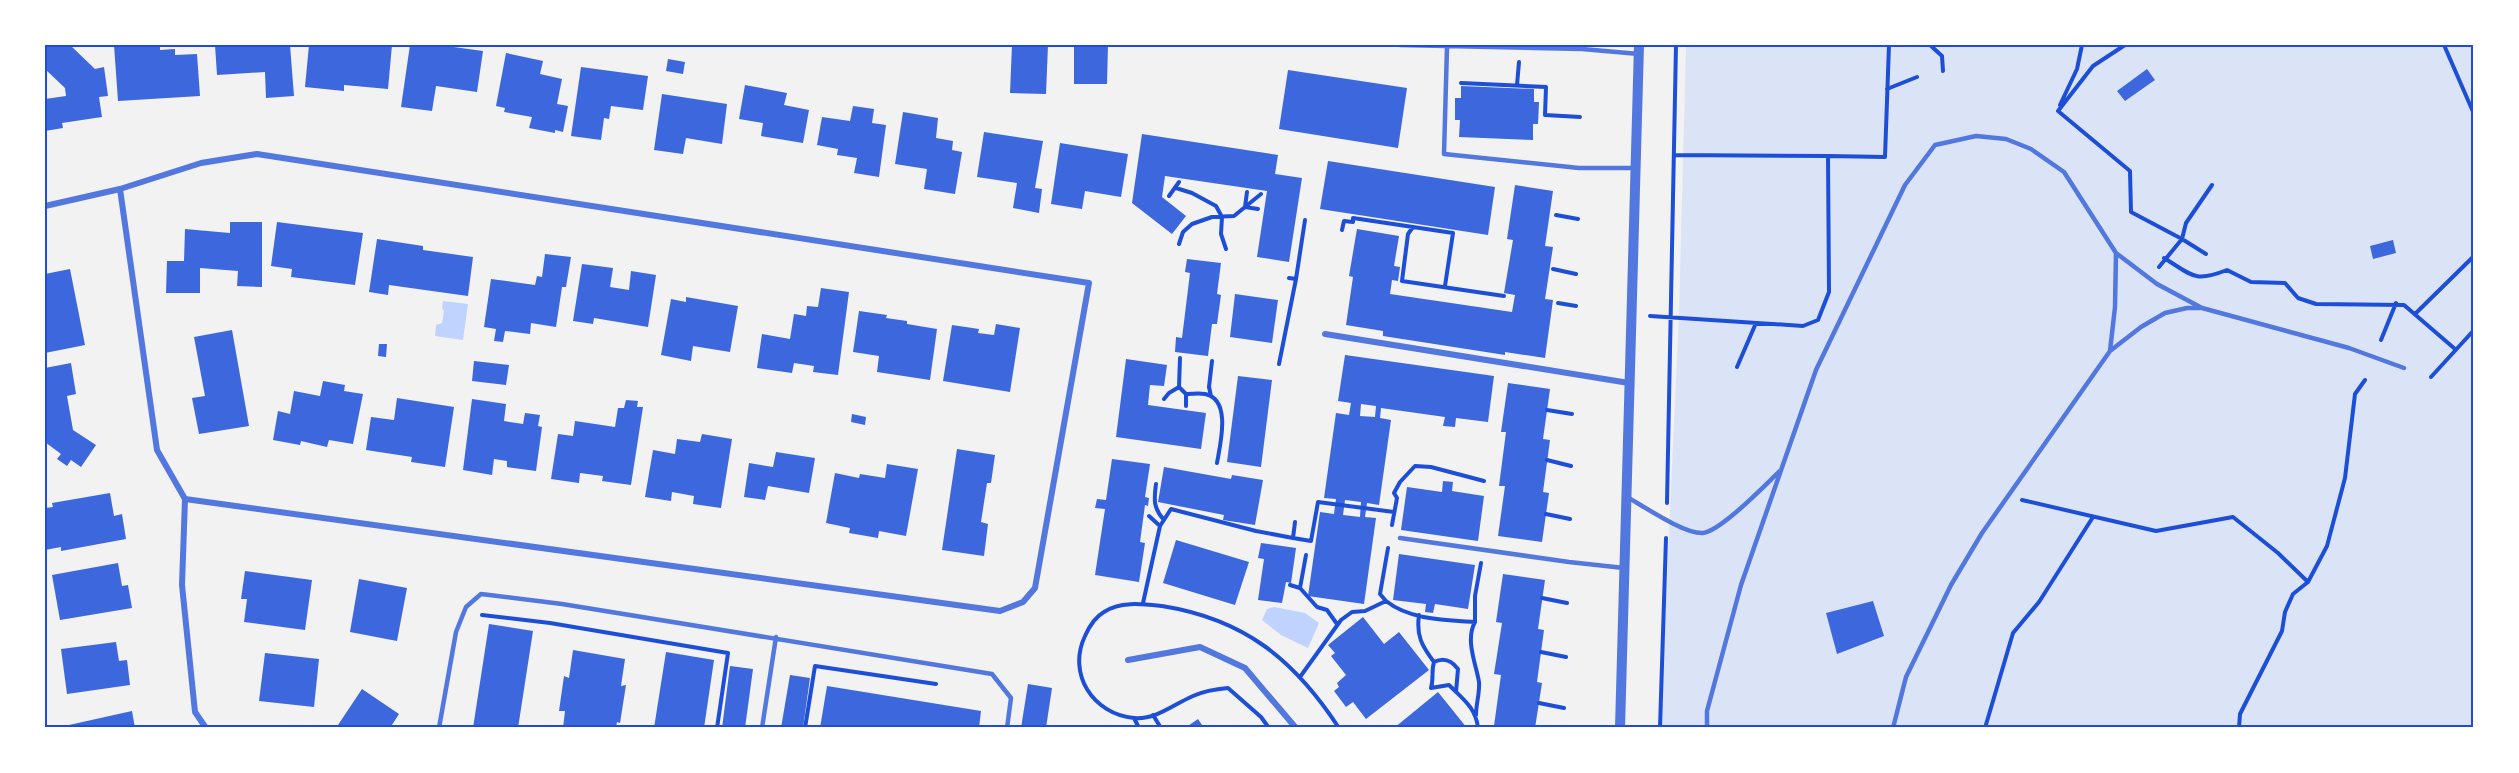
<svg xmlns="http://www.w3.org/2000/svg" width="2519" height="773" font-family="Lato,sans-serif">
<rect width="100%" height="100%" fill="#f2f2f2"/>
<!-- green -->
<path fill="#dbe4f7" d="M1686,45H2474V728H1660L1679,314Z"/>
<!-- water -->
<path fill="#bfd3fe" d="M443,301L468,304L463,340L435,336L436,325L442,323L444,311L442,308Z
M1274,607L1305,613L1319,623L1308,648L1281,635L1262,620L1267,609Z"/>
<!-- building -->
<path fill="#3d67dc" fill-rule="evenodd" d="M45,45H70L95,69L104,67L108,96L99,97L102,117L62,123L63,128L45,131V99L66,96L65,88L45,69Z
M114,45H160V50L175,49V55L197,54L200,96L118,101Z
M215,45H290L294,96L266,98L265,72L217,75Z
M309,45H392L388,89L344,85V91L305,87Z
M410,45H439L483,51L477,92L436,86L432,111L401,107Z
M1012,45H1048L1046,94L1010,93Z
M1074,45H1108L1107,84H1074Z
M506,53L543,61L540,74L562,79L557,104L568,106L563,132L555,130V133L529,128L532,117L504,112L505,108L496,106Z
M668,59L685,62L683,74L666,71Z
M581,67L648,76L643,110L611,106L609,119L604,118L601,140L571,136Z
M2147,69L2155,80L2125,101L2117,91Z
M1288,70L1407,88L1398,148L1279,129Z
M745,85L787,93L784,105L809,110L803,143L761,136L763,123L739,119Z
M1461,86L1534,89V102H1539L1538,124H1533V140L1459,137L1460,120H1455V98H1461Z
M662,94L727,104L722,144L686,138L683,154L654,150Z
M853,106L874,109L872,123L886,125L879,177L854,173L857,158L837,155L838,149L817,145L822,117L850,121Z
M903,112L938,118L936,138L953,141L952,150L962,152L955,194L924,189L927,169L895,164Z
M984,132L1043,141L1035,188L1042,189L1039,213L1013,208L1017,183L977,177Z
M1142,134L1278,155L1275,174L1302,178L1289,262L1257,257L1267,191L1165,176L1162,197L1186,216L1172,234L1132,203Z
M1060,143L1128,154L1121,197L1085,191L1082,209L1051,204Z
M1328,161L1495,187L1488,235L1320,209Z
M1515,185L1553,191L1545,246L1553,247L1545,299L1553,300L1545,358L1505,352V355L1383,336V331L1346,325L1353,277L1349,276L1357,229L1399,236L1394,266L1400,267L1398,281L1392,280L1390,294L1512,312L1515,295L1504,293L1513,240L1507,239Z
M230,222H262V287L237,286L238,271L200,268V293H166L167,261H184L185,229L230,233Z
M277,222L363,233L355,285L291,277L292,269L271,266Z
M377,239L423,246V250L473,257L468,296L389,285L388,295L369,292Z
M2393,240L2396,253L2373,259L2370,246Z
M545,254L571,257L566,287H562L556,327L531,323L530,334L505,331L503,342L494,341L496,329L484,327L491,279L535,285L537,276L542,277Z
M1187,259L1221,263L1217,294L1221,295L1217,324H1212L1208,356L1175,352L1176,337L1182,338L1190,273L1185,272Z
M582,264L613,268L610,287L629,290L631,271L656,275L648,327L594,318L593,324L573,321Z
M70,269L85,345L45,353V274Z
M821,288L849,292L838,375L813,372L814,366L794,363L792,373L757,368L762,334L790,339L794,314L806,316L807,306L818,307Z
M1235,294L1278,300L1272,343L1230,337Z
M686,297L738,306L730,352L693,346L691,361L661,355L671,299L686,302Z
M859,311L887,315L886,318L907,321V324L937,329L930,380L877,372L879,356L853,352Z
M996,324L1020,328L1010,392L943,381L952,325L979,329L978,333L994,335Z
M232,330L249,426L199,434L192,398L205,396L194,337Z
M379,344H387L386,357L378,356Z
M1345,355L1494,376L1488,422L1456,418L1455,427L1443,426L1445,417L1381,408L1380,418L1391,420L1379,505L1367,503L1365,517L1376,518L1364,604L1308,596L1320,512L1334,514L1336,499L1324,498L1336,413L1349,415L1351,403L1338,401ZM1361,404L1376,406L1375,417L1360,416ZM1345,500L1361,502L1360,517L1343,515Z
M1126,359L1167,365L1164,386L1150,385L1148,405L1206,413L1201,449L1116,437Z
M474,361L509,365L506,385L472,381Z
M71,363L76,394L67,396L73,430L96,445L81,467L71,460L67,466L57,459L61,454L45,442V368Z
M1238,376L1272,380L1261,467L1227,462Z
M323,381L345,385L344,391L363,394L353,444L329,440L327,447L301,441L300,445L273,440L278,411L290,414L294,391L320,396Z
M1508,383L1550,389L1543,439L1550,440L1543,492L1549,493L1542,542L1498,536L1505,486H1499L1506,432H1501Z
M397,398L454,407L445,467L411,462L412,457L366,450L371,417L394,420Z
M472,399L506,404L504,421L523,424L525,413L540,415L538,426L542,427L536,471L507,467V461L494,459L492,475L463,470Z
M626,400L638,401L637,407H643L631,485L602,481L603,476L580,473L579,483L551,479L558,434L573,436L575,421L615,427L618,408H624Z
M852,414L866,417L865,425L851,422Z
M702,434L732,439L721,508L693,504L694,496L672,492L671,501L645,497L653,450L675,454L677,439L700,442Z
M957,449L995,455L991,483H987L981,522L988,524L984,556L942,550Z
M776,452L815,458L809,493L768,486L765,500L744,497L749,463L773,467Z
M1112,459L1150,464L1145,497L1149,498L1148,506L1145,505L1140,542L1145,543L1139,582L1095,575L1105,509L1095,508L1097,499L1106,500Z
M887,464L918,469L906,536L879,531L878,538L849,533L850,528L826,523L835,473L859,478L860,474L885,478Z
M1164,467L1231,479L1232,475L1263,480L1255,525L1223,520L1224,515L1158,502Z
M1443,481L1453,482L1452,491L1484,496L1478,541L1401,530L1407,487L1442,492Z
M110,493L114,516L122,514L126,539L61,551V547L45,550V508L53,507L52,503Z
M1176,540L1249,562L1235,605L1163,583Z
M1261,543L1296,548L1291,583L1286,582L1282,603L1258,600L1264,559L1258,558Z
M1399,554L1475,565L1468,609L1435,604L1433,613L1425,612L1426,604L1393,600Z
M118,563L122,586L128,585L132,608L60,620L52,575Z
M245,571L312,580L305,630L244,622L247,599H241Z
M1503,574L1545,580L1538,629L1544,630L1537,682L1542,683L1535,728L1494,726L1501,675L1494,674L1502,623L1496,622Z
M359,579L407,588L397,641L350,632Z
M1873,601L1884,636L1837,654L1826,613Z
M1363,617L1384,644L1399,632L1429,670L1366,719L1353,702L1346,707L1334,691L1339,687L1337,683L1346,675L1331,656L1335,653L1328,645Z
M489,624L533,631L518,728H473Z
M116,642L119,661L127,660L130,685L67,694L61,649Z
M573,650L625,659L621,686L626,685L620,723L617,722L616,728H563L565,711H559L564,676L569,678Z
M666,652L714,660L704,728H654Z
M265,653L319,659L314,707L259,701Z
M730,666L753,669L745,728H722Z
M790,675L810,678L803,728H781Z
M1028,684L1052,688L1046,728H1021Z
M827,686L981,711L979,728H820Z
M362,689L399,714L390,728H336Z
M1438,692L1467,728H1394Z
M132,711L135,728H60V727Z
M1198,719L1204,728H1185Z"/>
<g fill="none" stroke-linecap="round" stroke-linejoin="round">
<!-- path -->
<path stroke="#1d4ed8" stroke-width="4" d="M1930,45L1942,56L1943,71
M2444,45L2474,114
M1461,83L1546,87L1545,115L1580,117
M1517,85L1519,62
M1887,89L1917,77
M2060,105L2077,69L2082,45
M2058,111L2130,171L2131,212L2182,239L2206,254
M2058,111L2093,66L2125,45
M1674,155L1828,156
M1176,188L1192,193L1216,206L1222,217L1221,234L1226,249
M1247,192L1245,207L1258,209
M1169,196L1179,182
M1556,215L1578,219
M1413,227L1408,234L1402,281L1504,296
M1342,230L1344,221L1353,222V218L1453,233L1445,286
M1179,244L1183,232L1192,224L1212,217L1234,216L1261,194
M2164,258C2192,275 2194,283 2227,270L2251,282L2285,283L2298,298L2316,304L2404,305L2455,349
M2159,267L2182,239L2186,223L2212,185
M1553,269L1576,274
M1289,278L1296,279L1305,220
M1558,303L1576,306
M2415,314L2474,256
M1650,316L1803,326L1818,320L1829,292L1828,156L1885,157L1889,45
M2381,340L2396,303
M1180,358L1179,387L1186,394C1192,394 1199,393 1205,394C1232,399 1220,445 1217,463
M1279,364L1296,279
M1737,367L1756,323
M2431,377L2474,330
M1211,396L1209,387L1212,361
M1164,399L1169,393L1179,387
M1186,406V394
M1547,410L1572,414
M1547,460L1571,466
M1156,484C1154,499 1153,508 1164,520
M2022,500L2156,531L2233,517L2278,553L2308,582
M1667,503L1676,45
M1546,514L1570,519
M1149,516L1160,526
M1392,525L1397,498L1394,493L1400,482L1415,466L1431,467L1484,481
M1293,538L1311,541L1318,502L1394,512
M1290,585L1300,588L1317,607L1327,610L1337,624
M1300,588L1306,555
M1542,598L1567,603
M1386,601L1380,594L1388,548
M1143,603L1160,526L1171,509L1256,531L1293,538L1295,522
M482,615L550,623L728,653L717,728
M1419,615C1416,636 1422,646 1434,662C1444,657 1452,661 1458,669L1456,692
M1475,622V596L1481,563
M1541,652L1566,657
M1434,662C1431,672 1434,678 1431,688L1449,685C1463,699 1476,708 1478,728
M1300,677L1341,620L1352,612L1365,611L1386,601C1410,620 1445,620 1475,622C1465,640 1476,664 1479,682C1480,692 1476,704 1476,715
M1539,703L1564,708
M1153,715L1161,728
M1134,718L1139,728
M805,728L815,666L936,684
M1269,728L1261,717L1228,688C1216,689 1204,691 1193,696C1174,704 1156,720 1134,718C1093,714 1067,674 1085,636C1089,627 1095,617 1104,612C1120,601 1143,604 1162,606C1244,619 1294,659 1339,728
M1660,728L1666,538
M1985,728L2013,633L2039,602L2093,517
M2239,728L2240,714L2282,631L2285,612L2293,594L2308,582L2327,546L2345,478L2355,394L2365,380
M2287,728L2288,727"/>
<!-- service -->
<path stroke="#5277de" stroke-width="4.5" d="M1400,45L1582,49L1639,54
M1447,47L1444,154L1579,168H1636
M2110,351L2115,307L2116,253
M1627,497C1645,507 1684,534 1703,533C1721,531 1765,485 1780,471
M1400,538L1569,562L1624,568
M439,728L456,632L466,607L481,594L562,604L992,674L1011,698L1007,728
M762,728L776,637
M1707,728V711L1741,585L1816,370L1905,185L1935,145L1976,136L2006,139L2031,149L2064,172L2116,253L2157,284L2202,308L2349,348L2404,368
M1893,728L1906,677L1951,585L1982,533L2110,351L2141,327L2165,313L2187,308H2200"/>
<!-- minor -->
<path stroke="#5277de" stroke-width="6" d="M120,189L157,450L185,499
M45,206L120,189L201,163L257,154L1089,283L1035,588L1023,602L1000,611L185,499
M1325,334L1629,383
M185,499L182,585L195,712L206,728
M1128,660L1200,647L1245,668L1296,728"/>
<!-- tertiary -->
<path stroke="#5277de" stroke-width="10" d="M1620,728L1639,45"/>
</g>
<!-- border -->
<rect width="2519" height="773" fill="none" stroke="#ffffff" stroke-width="93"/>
<rect x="46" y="46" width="2426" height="680" fill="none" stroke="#1d4ed8" stroke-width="2"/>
</svg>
